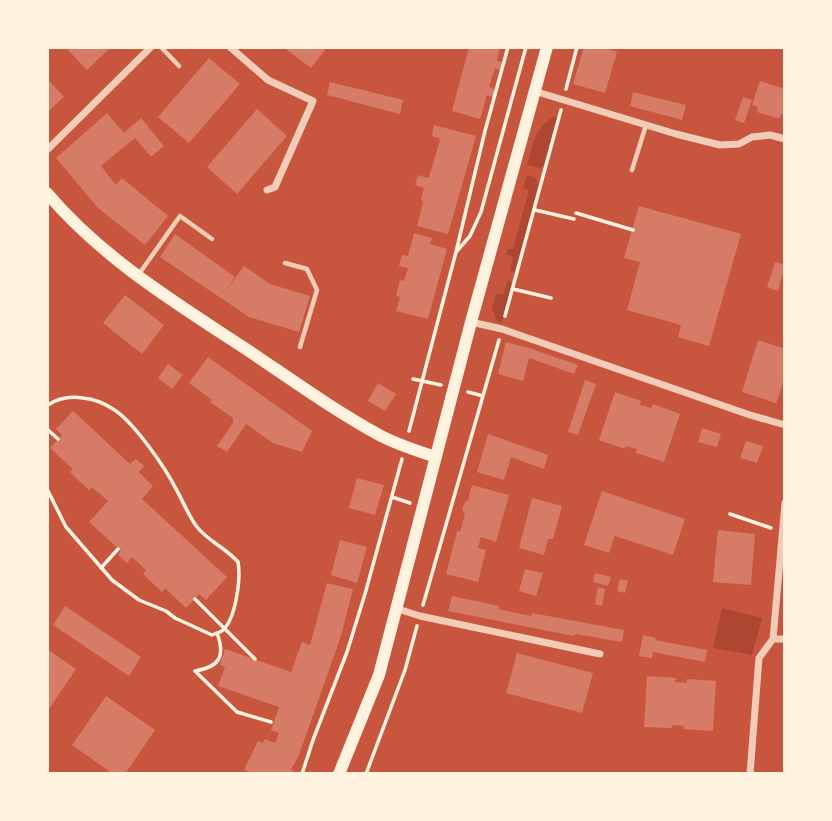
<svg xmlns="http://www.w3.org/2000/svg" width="832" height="821" font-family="'Work Sans',sans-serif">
<rect width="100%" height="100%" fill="#c8553d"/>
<!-- green -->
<path fill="#ae4732" d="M557,116L544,165L540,168L527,165C533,146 535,123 557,116Z
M527,175C534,177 538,178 538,187L515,272L510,271L513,257L506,254L508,249H513L529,190L523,188Z
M508,280L512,282L502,323L497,321L492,309L496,293L503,295Z
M722,608L762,618L752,655L713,648Z"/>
<!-- building -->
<path fill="#d67c66" d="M70,47H111L87,70L68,50Z
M283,47H327L311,68Z
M469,47H500L497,61L502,62L500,70L495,68L489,87L495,89L493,97L487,95L480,119L452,111Z
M584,47H602L617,52L605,93L573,84Z
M209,58L240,84L189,143L158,117Z
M47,79L64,97L47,112Z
M760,81L785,89V115L781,114L780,119L757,112L758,107L752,105Z
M330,82L403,100L400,114L327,95Z
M633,92L686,105L682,120L630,106Z
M743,97L752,100L744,123L735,120Z
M257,109L287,136L237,194L207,167Z
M107,113L124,133L141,118L164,146L151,157L135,138L101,166L116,185L122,178L168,216L145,245L98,208L56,158Z
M434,125L476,136L448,234L417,226L423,202L421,199L424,188L415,185L418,175L428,178L429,177L440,140L439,138L432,136Z
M639,206L741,234L709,346L678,337L681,325L627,310L640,262L624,258Z
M414,233L432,238L430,244L447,249L428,319L396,311L400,297L396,296L400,280L404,281L408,268L399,266L402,255L408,256Z
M175,234L235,277L223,295L244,266L270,284L310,296L299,332L249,317L160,257Z
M775,262L785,265L778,291L767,287Z
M125,295L164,325L142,354L103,323Z
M758,340L785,349V378L776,403L742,392Z
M506,342L532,349L578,365L574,374L529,358L523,381L498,374Z
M208,357L312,431L302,452L273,443L246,424L227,452L217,446L233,423V418L210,402L212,400L189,383Z
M168,364L183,375L172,389L158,378Z
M585,380L596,384L578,435L568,432Z
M378,383L396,394L385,411L368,401Z
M615,392L641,401L640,405L651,408L653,404L680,414L664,462L636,453L637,449L626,446L625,449L599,440Z
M73,411L130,464L136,459L144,466L139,472L153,486L142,499L227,577L206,600L199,594L186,608L165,588L162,592L143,574L146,570L132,557L127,563L118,555L121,551L89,522L108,501L92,487L89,490L79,481L70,472L73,469L50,448L62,435L56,429Z
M702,428L721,434L717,447L698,442Z
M488,434L548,455L544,469L511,457L504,480L477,472Z
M746,441L763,446L757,463L740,458Z
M357,478L384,485L375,515L349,508Z
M472,485L509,495L496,542L481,537L478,548L486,550L478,582L446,574L457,531L460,532L465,514L462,510L465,502L468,500Z
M602,491L685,519L673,555L615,536L609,553L584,545Z
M532,498L562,506L553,539H548L544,555L519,548Z
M718,530L755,534L751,585L713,582Z
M340,540L367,547L357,583L331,575Z
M525,569L543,573L536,596L519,591Z
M595,573L611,577L608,586L593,582Z
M620,579L628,581L625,593L617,591Z
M327,583L353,589L341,636L299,755L291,770L299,774H247L248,772L244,770L258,741L263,743L265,739L275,743L279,733L271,730L279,707L218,686L225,667L220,665L225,649L291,672L302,642L310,645Z
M598,587L605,589L602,606L595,604Z
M452,596L499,606L498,609L531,616L532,613L624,630L622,642L575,634L574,636L448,611Z
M65,606L141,657L129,676L53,625Z
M643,635L656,638L655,640L707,650L705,662L653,652L652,658L639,656Z
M47,649L76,669L47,712Z
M517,653L593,673L582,713L506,693Z
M647,676L676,678L675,682L687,683V679L716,681L713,731L683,729L684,726L672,725V728L644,727Z
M106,696L155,730L125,774H113L72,745Z"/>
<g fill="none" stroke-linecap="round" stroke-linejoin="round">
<!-- path -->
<path stroke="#fff3e0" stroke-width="3.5" d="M566,89L577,47
M535,210L574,219
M576,213L633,230
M456,252L470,236L481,212L526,47
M513,289L551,298
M505,316L561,110
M413,379L441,385
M468,392L483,396
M47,406C57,398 71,396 83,398C93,399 104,403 113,409C133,421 165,467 176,489C183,501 188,515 197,527C208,541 226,548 238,562C241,578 236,618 223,630C220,633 216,633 212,635L175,618L166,611L139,600L112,580L66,527L47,489
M47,429L58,439
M409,431L456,252L485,131L508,47
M392,497L410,503
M730,514L771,528
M101,568L118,549
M195,599L255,659
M423,605L499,340
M195,671L237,712L271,722
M195,671C219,667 226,657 217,633
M302,774L313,740L347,652L365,594L402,459
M366,774L405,670L417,626"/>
<!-- service -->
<path stroke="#f1ccb7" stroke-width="4.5" d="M161,47L179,66
M632,170L646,125
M285,263L307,269L317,290L300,347
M139,274L180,216L212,239"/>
<!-- minor -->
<path stroke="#f1ccb7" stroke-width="7" d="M230,47L268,80L313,101L275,187L267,190
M534,91L676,134L720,145L739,144L752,137L770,135L785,139
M47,150L151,47
M471,322L502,329L750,415L785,425
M398,609L420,616L600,654
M773,639H785
M750,774L759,658L773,639L785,503"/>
<!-- secondary -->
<path stroke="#fff3e0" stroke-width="12" d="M47,193C101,257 174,302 243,347C288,377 333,410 381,436C399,445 417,451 436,457
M339,774L379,675L471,322L547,47"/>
</g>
<!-- border -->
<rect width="832" height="821" fill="none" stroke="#fff3e0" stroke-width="98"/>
</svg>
